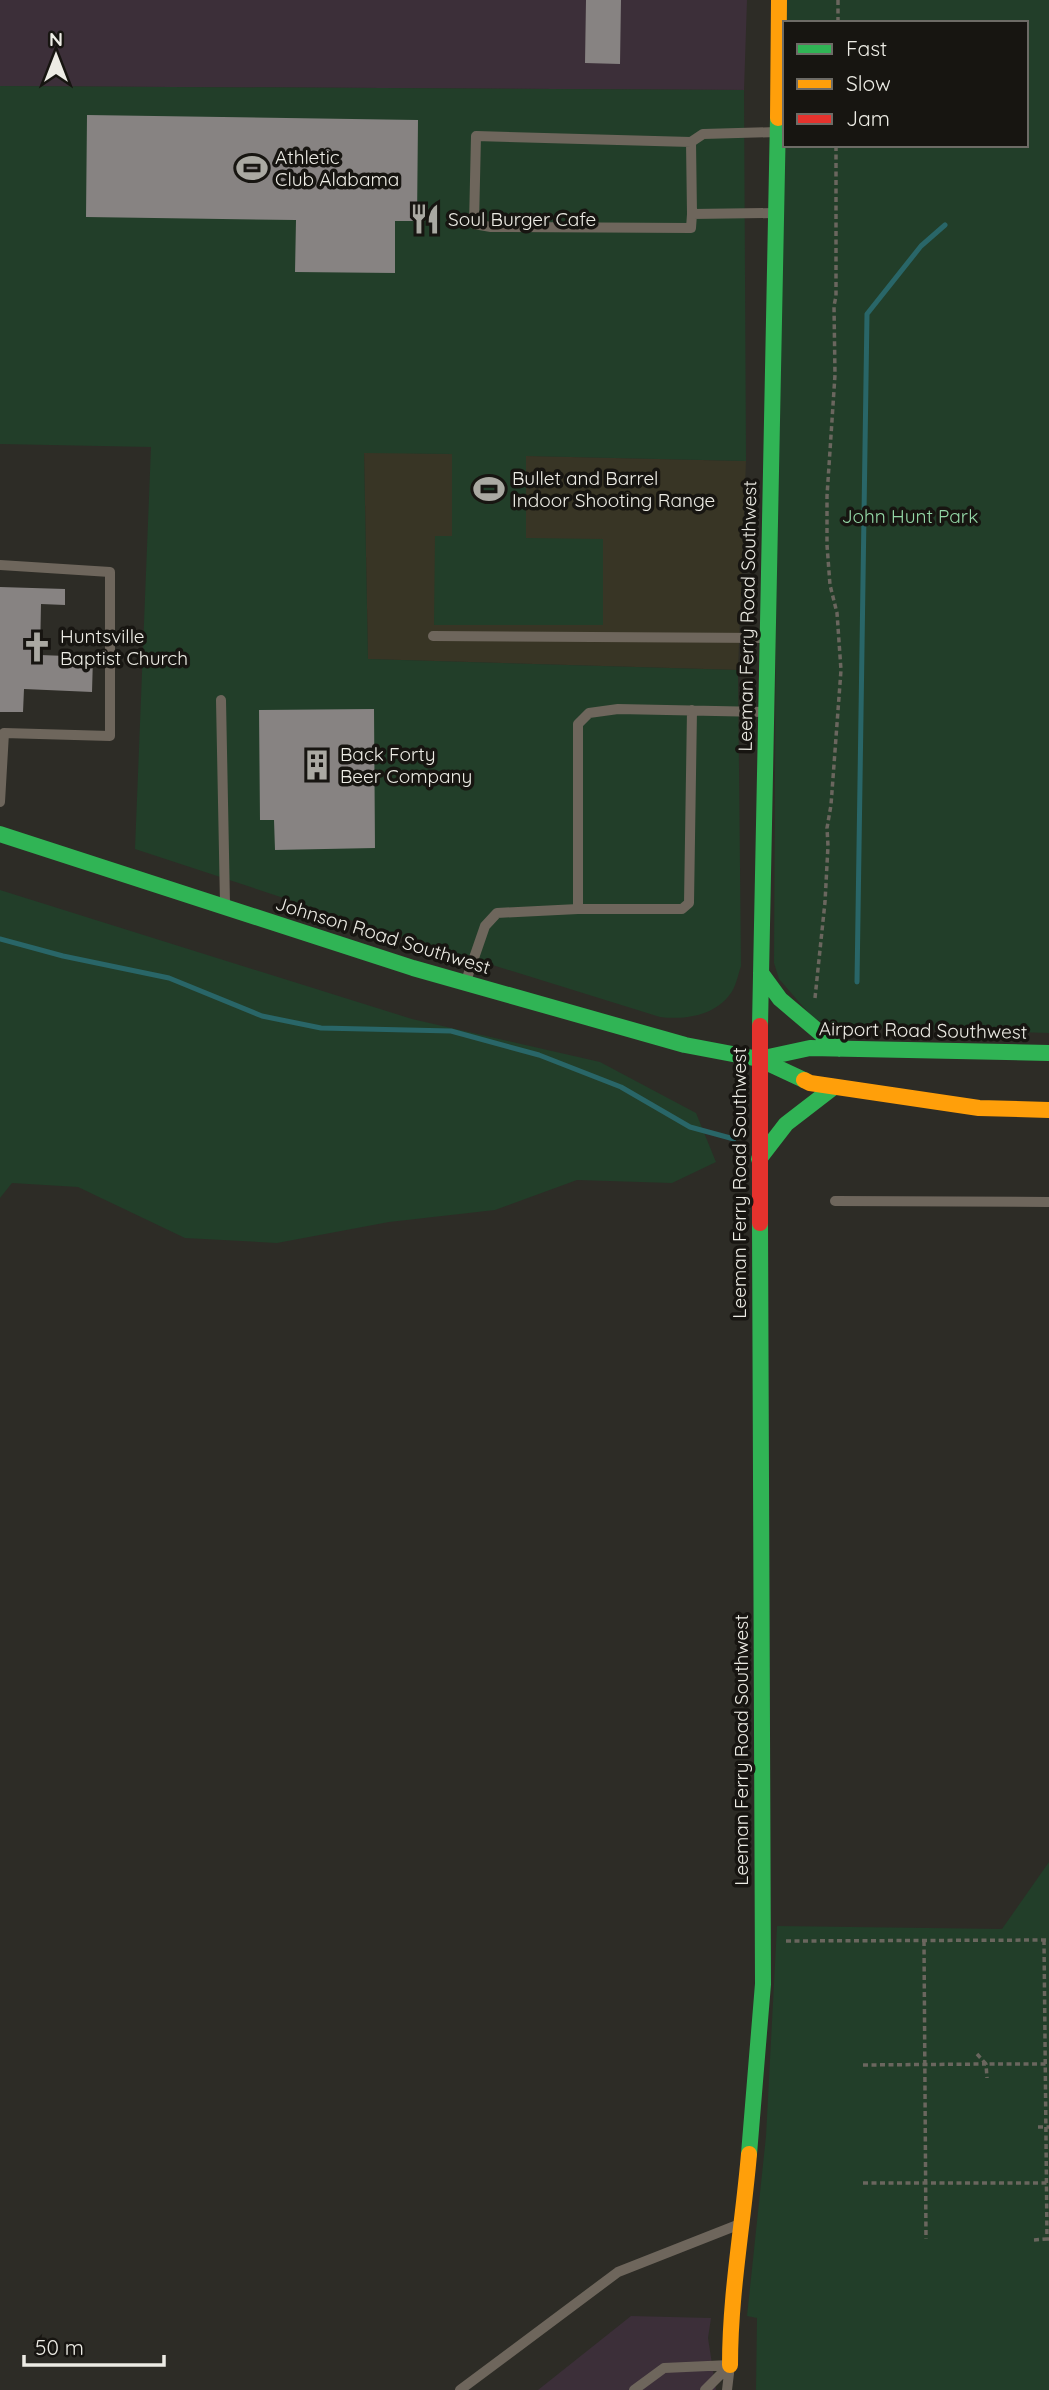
<svg xmlns="http://www.w3.org/2000/svg" width="1049" height="2390" font-family="Quicksand,sans-serif">
<rect width="100%" height="100%" fill="#2d2c26"/>
<!-- built -->
<path fill="#383525" d="M364,452L746,461L738,670L368,659Z"/>
<!-- industrial -->
<path fill="#3c2f39" d="M0,0H747L744,90L0,86Z
M631,2316L711,2318L708,2338L716,2390H538Z"/>
<!-- green -->
<path fill="#223e29" fill-rule="evenodd" d="M779,0H1049V1033L836,1027L813,1018L779,979L774,963ZM785,23H1026V145H785Z
M0,86L744,90L746,461L526,456V538L603,539V625H434L435,536H452V454L364,453L368,659L738,670L741,966C738,975 736,986 731,993C715,1016 685,1020 660,1017L396,935L135,849L151,447L0,444Z
M0,890L412,1019L600,1062L696,1113L716,1162L672,1183L577,1180L495,1210L389,1222L277,1243L185,1238L78,1187L12,1183L0,1198Z
M1049,1862V2390H756L757,2318L747,2316L766,2136L777,1926L1002,1929Z"/>
<g fill="none" stroke-linecap="round" stroke-linejoin="round">
<!-- stream -->
<path stroke="#296668" stroke-width="5" d="M0,939L63,956L169,978L262,1016L321,1028L451,1031L539,1055L621,1087L690,1127L734,1139
M857,982L867,314L921,246L945,225"/>
</g>
<!-- building -->
<path fill="#878382" d="M586,0H621L620,64L585,63Z
M87,115L418,120L417,221H395V273L295,272L296,220L86,217Z
M0,587L65,589V605L41,604L40,655L93,657L92,692L24,689L23,712H0Z
M374,709L375,848L275,850L274,820H260L259,710Z"/>
<g fill="none" stroke-linecap="round" stroke-linejoin="round">
<!-- path -->
<path stroke="#6a665e" stroke-width="3.5" stroke-dasharray="5 3.5" stroke-linecap="butt" d="M838,0V23
M815,998L825,902L828,846L827,828L831,805L841,670L837,613L830,585L827,545V496L835,375L834,306L836,296V145
M1044,1940L1047,2239H1049
M786,1941L1049,1940
M924,1941L926,2239
M977,2054L986,2064H1049
M863,2065L986,2064L987,2078
M1038,2127H1049
M863,2183H1049
M1034,2240L1047,2239"/>
<!-- lane -->
<path stroke="#6e665c" stroke-width="10" d="M691,142L692,214
M774,213L692,214L691,228L491,227L474,224L476,136L691,142L703,134L777,132
M0,565L110,572V736L4,733L0,802
M433,636L766,638
M221,700L225,904
M578,909H682L689,903L692,710
M466,981L485,926L497,913L578,909V724L589,713L618,709L766,712
M835,1201L1049,1202
M460,2390L618,2272L740,2224
M634,2390L664,2368L730,2365
M705,2390L730,2365
M727,2390L730,2365"/>
<!-- fast -->
<path stroke="#30b455" stroke-width="16" d="M0,834L413,968L685,1045L759,1059L804,1080
M761,973L780,999L839,1049
M760,1026L778,118
M759,1059L810,1048L1049,1053
M759,1159L786,1124L834,1087
M749,2154L763,1984L760,1223"/>
<!-- slow -->
<path stroke="#ff9f0a" stroke-width="16" d="M778,118L779,0
M804,1080L810,1083L979,1108L1049,1110
M730,2365C730,2294 743,2224 749,2154"/>
<!-- jam -->
<path stroke="#e5322d" stroke-width="16" d="M760,1026V1223"/>
</g>
<!-- icons -->
<defs>
<g id="stadium-bare" transform="scale(2.415)"><path d="M0-5a6.5 5 0 1 0 0 10a6.5 5 0 1 0 0-10ZM-3.5-1.8h7v3.6h-7Z" fill="#aaa9a2" stroke="#171511" stroke-width="2.5" paint-order="stroke"/></g>
<g id="restaurant-bare" transform="scale(2.415)"><path d="M-5-6h1v4h1v-4h1v4h1v-4h1v5L-1.5 .5V6h-2V.5L-5-1ZM5-6V6H3V1.5H1.5Q1.5-4 5-6Z" fill="#aaa9a2" stroke="#171511" stroke-width="2.5" paint-order="stroke"/></g>
<g id="church-bare" transform="scale(2.415)"><path d="M-1.2-6h2.4v3.5h3.3v2.4h-3.3V6h-2.4V-.1h-3.3v-2.4h3.3Z" fill="#aaa9a2" stroke="#171511" stroke-width="2.5" paint-order="stroke"/></g>
<g id="building-bare" transform="scale(2.415)"><path d="M-4-6H4V6H1V3H-1V6H-4ZM-2.5-4.3h1.7v1.8h-1.7ZM.8-4.3h1.7v1.8H.8ZM-2.5-1h1.7V.8h-1.7ZM.8-1h1.7V.8H.8Z" fill="#aaa9a2" stroke="#171511" stroke-width="2.5" paint-order="stroke"/></g>
</defs>
<g fill-rule="evenodd">
<use href="#stadium-bare" x="252" y="168"/>
<use href="#restaurant-bare" x="425" y="219"/>
<use href="#stadium-bare" x="489" y="489"/>
<use href="#church-bare" x="37" y="647"/>
<use href="#building-bare" x="317" y="765"/>
</g>
<g text-anchor="middle" stroke-width="7" stroke-linejoin="round" paint-order="stroke">
<!-- poi labels -->
<g font-size="19" fill="#edece5" stroke="#171511" text-anchor="start">
<text x="275" y="164">Athletic<tspan x="275" dy="22">Club Alabama</tspan></text>
<text x="448" y="226">Soul Burger Cafe</text>
<text x="512" y="485">Bullet and Barrel<tspan x="512" dy="22">Indoor Shooting Range</tspan></text>
<text x="60" y="643">Huntsville<tspan x="60" dy="22">Baptist Church</tspan></text>
<text x="340" y="761">Back Forty<tspan x="340" dy="22">Beer Company</tspan></text>
</g>
<!-- park labels -->
<g font-size="19" fill="#94d8a7" stroke="#171511">
<text x="910" y="523">John Hunt Park</text>
</g>
<!-- street labels -->
<g font-size="19" fill="#edece5" stroke="#171511">
<text transform="translate(747 616) rotate(-89)" y="7">Leeman Ferry Road Southwest</text>
<text transform="translate(383 935) rotate(17)" y="7">Johnson Road Southwest</text>
<text transform="translate(923 1030) rotate(1)" y="7">Airport Road Southwest</text>
<text transform="translate(739 1183) rotate(-90)" y="7">Leeman Ferry Road Southwest</text>
<text transform="translate(741 1750) rotate(-90)" y="7">Leeman Ferry Road Southwest</text>
</g>
</g>
<!-- legend -->
<rect x="783" y="21" width="245" height="126" fill="#171511" stroke="#6d6b66" stroke-width="2"/>
<rect x="797" y="44" width="35" height="10" fill="#30b455" stroke="#6d6b66" stroke-width="2"/>
<text x="846" y="56" font-size="21" fill="#edece5">Fast</text>
<rect x="797" y="79" width="35" height="10" fill="#ff9f0a" stroke="#6d6b66" stroke-width="2"/>
<text x="846" y="91" font-size="21" fill="#edece5">Slow</text>
<rect x="797" y="114" width="35" height="10" fill="#e5322d" stroke="#6d6b66" stroke-width="2"/>
<text x="846" y="126" font-size="21" fill="#edece5">Jam</text>
<!-- north arrow -->
<g transform="translate(56 56)" stroke="#171511" stroke-width="5" paint-order="stroke">
<path d="M0-5L12 26L0 18L-12 26Z" fill="#edece5"/>
<text y="-10" font-size="19" font-weight="bold" text-anchor="middle" fill="#edece5">N</text>
</g>
<!-- scale -->
<path d="M24 2355v10h140v-10" fill="none" stroke="#edece5" stroke-width="3.5"/>
<text x="35" y="2355" font-size="21" fill="#edece5" stroke="#171511" stroke-width="5" paint-order="stroke">50 m</text>
</svg>
